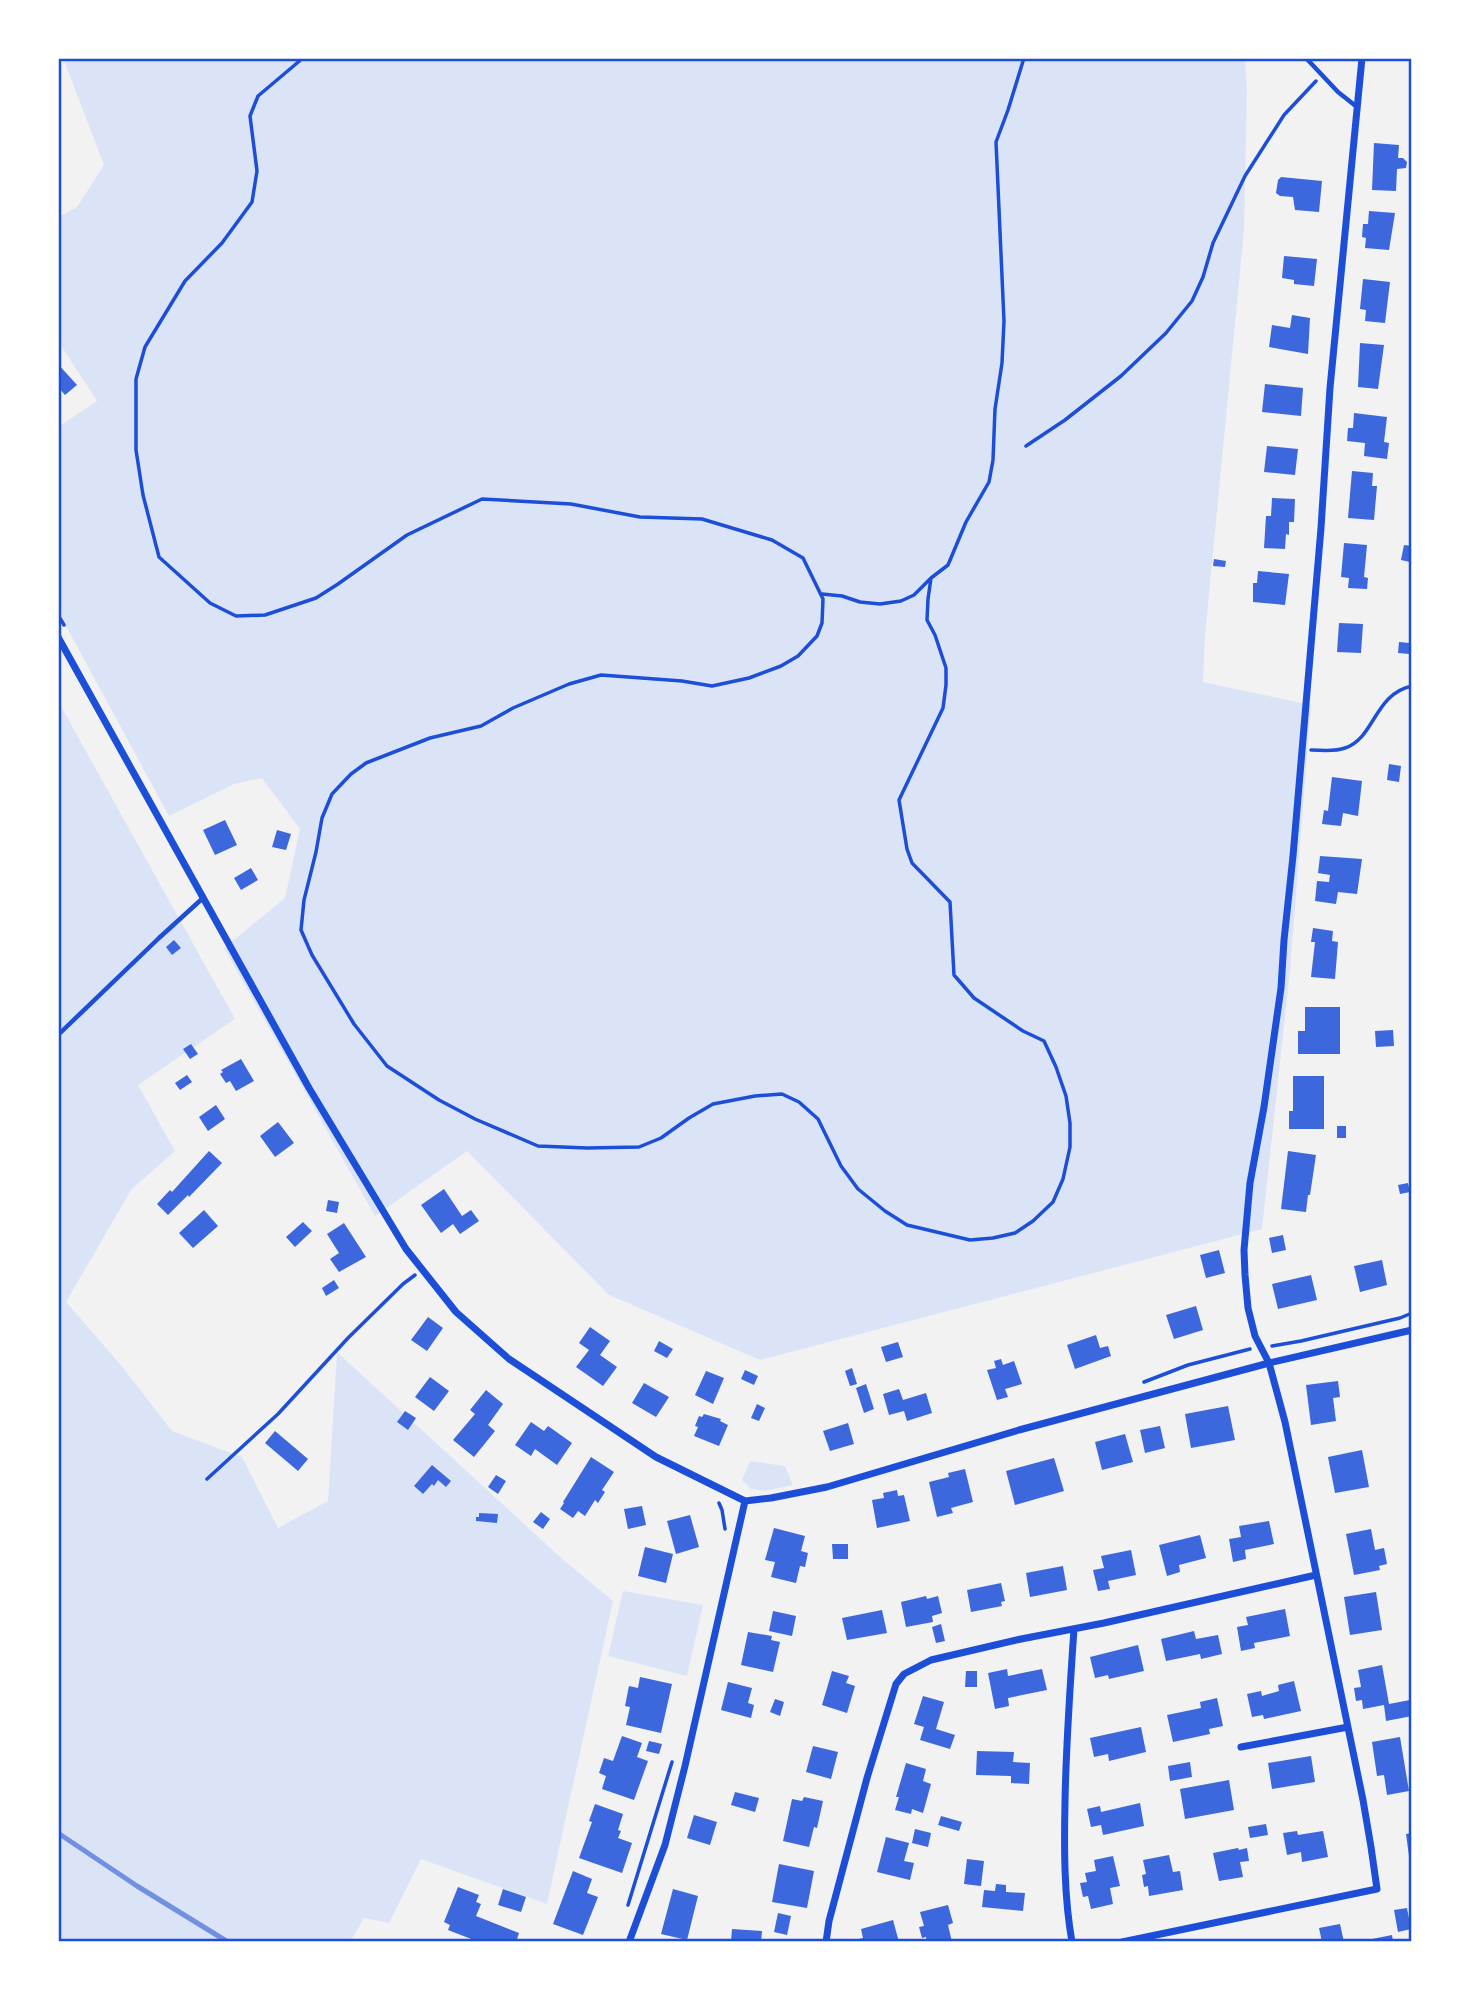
<svg xmlns="http://www.w3.org/2000/svg" width="1470" height="2000" font-family="'DM Sans',sans-serif">
<rect width="100%" height="100%" fill="#f2f2f2"/>
<!-- green -->
<path fill="#dbe4f7" d="M63,58H1245L1247,91L1244,230L1205,636L1203,682L1311,705L1290,971L1262,1229L760,1360L609,1295L467,1151L375,1216L224,948L285,898L300,829L262,778L234,784L169,816L58,611V427L97,401L58,341V217L77,207L104,165Z
M58,701L235,1019L138,1085L175,1151L131,1190L66,1302L120,1364L172,1431L242,1457L278,1528L328,1501L337,1352L560,1557L613,1601L547,1904L421,1859L389,1923L364,1918L350,1942H58Z
M750,1461L785,1466L793,1485L765,1491L751,1489L742,1480Z
M623,1591L703,1605L687,1676L608,1656Z"/>
<!-- building -->
<path fill="#3d67dc" d="M1374,143L1399,145L1398,158H1403L1407,162L1406,168L1397,169L1396,191L1372,190Z
M1281,177L1322,181L1319,212L1295,210L1293,197L1280,196L1276,193L1278,180Z
M1369,211L1395,213L1389,250L1365,248L1366,238L1362,237L1363,224H1368Z
M1284,256L1317,259L1314,286L1294,284V280L1282,278Z
M1363,279L1390,282L1385,323L1365,321L1366,310L1360,309Z
M1292,315L1310,318L1308,354L1269,347L1272,325L1290,328Z
M1360,343L1384,345L1378,389L1358,387Z
M58,364L77,385L65,395L58,387Z
M1265,384L1303,388L1301,416L1262,412Z
M1354,413L1387,417L1384,442L1389,443L1387,459L1364,456L1365,443L1347,441L1348,428H1353Z
M1267,446L1298,449L1295,475L1264,472Z
M1352,471L1373,473L1372,486H1377L1374,520L1348,518Z
M1272,498L1295,499L1294,522H1289V535L1286,534L1285,549L1264,548L1266,516H1271Z
M1344,543L1367,545L1364,577L1368,578L1367,589L1348,588L1349,578L1341,577Z
M1404,545L1412,546L1410,562L1401,560Z
M1214,559L1226,561L1225,567L1213,566Z
M1258,571L1289,574L1285,605L1253,602V583H1257Z
M1339,623L1363,624L1361,653L1337,652Z
M1399,642L1410,643L1409,654L1398,653Z
M1389,764L1401,766L1399,782L1387,780Z
M1332,777L1362,781L1358,816L1343,813L1341,826L1322,824L1324,810L1328,811Z
M225,820L237,845L215,855L203,830Z
M277,830L291,834L286,850L272,847Z
M1320,856L1362,859L1357,894L1338,892L1336,904L1315,901L1317,881L1329,882L1330,875L1318,873Z
M251,868L258,880L241,890L234,878Z
M1313,928L1333,931L1332,941L1338,942L1335,979L1311,977L1315,942H1311Z
M174,940L181,948L172,955L166,947Z
M1305,1007H1340V1054H1298V1031H1305Z
M1393,1030L1394,1046L1376,1047L1375,1031Z
M191,1044L198,1054L190,1059L183,1049Z
M241,1059L254,1081L236,1091L230,1081L226,1083L220,1074L223,1072L221,1070Z
M187,1075L192,1082L180,1090L175,1083Z
M1293,1076H1324V1129H1289V1111H1293Z
M216,1105L225,1119L208,1131L199,1117Z
M278,1122L294,1143L275,1157L260,1136Z
M1337,1126H1346V1138H1337Z
M209,1151L222,1163L189,1197L188,1195L168,1215L157,1204L170,1190L172,1192Z
M1288,1151L1316,1155L1310,1195H1308L1306,1212L1281,1209Z
M1408,1183L1410,1192L1400,1194L1398,1185Z
M444,1189L462,1216L471,1210L479,1221L460,1234L453,1224L441,1233L421,1205Z
M328,1200L339,1202L337,1213L326,1211Z
M204,1210L218,1226L193,1248L179,1233Z
M303,1222L312,1231L295,1247L286,1237Z
M344,1223L366,1257L339,1272L330,1259L339,1253L327,1234Z
M1283,1235L1286,1250L1272,1253L1269,1238Z
M1219,1250L1225,1273L1206,1278L1200,1255Z
M1382,1260L1387,1285L1360,1292L1354,1266Z
M1311,1275L1317,1300L1278,1309L1272,1284Z
M334,1280L339,1288L326,1296L322,1288Z
M1196,1306L1203,1330L1174,1339L1166,1315Z
M428,1317L443,1328L427,1351L411,1340Z
M590,1327L610,1341L600,1355L617,1367L603,1386L576,1367L589,1350L579,1343Z
M1096,1335L1100,1348L1108,1346L1111,1356L1075,1369L1067,1345Z
M659,1341L673,1349L667,1358L654,1351Z
M898,1342L903,1357L886,1362L881,1347Z
M1001,1359L1003,1365L1014,1361L1022,1384L1005,1389L1008,1397L997,1400L987,1370L996,1368L994,1361Z
M852,1368L857,1384L850,1386L845,1371Z
M745,1370L758,1376L754,1385L741,1379Z
M706,1371L724,1378L713,1404L695,1395Z
M430,1377L449,1391L434,1411L415,1397Z
M1338,1381L1340,1397L1333,1398L1336,1421L1311,1425L1306,1385Z
M644,1383L669,1397L656,1417L632,1403Z
M866,1384L874,1409L864,1413L856,1388Z
M899,1389L903,1400L926,1393L932,1413L907,1421L904,1411L889,1415L883,1394Z
M486,1390L503,1404L488,1425L495,1431L474,1457L453,1440L475,1414L470,1410Z
M757,1404L765,1408L759,1421L751,1418Z
M1228,1406L1235,1440L1191,1448L1185,1414Z
M405,1411L416,1418L408,1430L397,1422Z
M704,1414L721,1419L720,1421L728,1425L719,1446L694,1436L698,1427L695,1426L699,1416L702,1417Z
M531,1422L544,1431L548,1426L572,1443L557,1465L535,1449L531,1456L515,1445Z
M848,1423L854,1444L830,1451L823,1431Z
M1160,1426L1165,1448L1145,1453L1140,1430Z
M275,1431L308,1459L298,1471L265,1443Z
M1125,1434L1133,1462L1102,1470L1095,1442Z
M1362,1450L1369,1487L1335,1493L1328,1457Z
M591,1457L614,1472L602,1490L605,1492L598,1503L595,1500L585,1516L578,1511L573,1518L560,1509L564,1503L563,1502Z
M1054,1458L1064,1491L1015,1505L1006,1471Z
M432,1465L451,1481L446,1487L438,1480L434,1486L432,1484L423,1494L414,1486Z
M965,1469L973,1502L951,1508L953,1513L937,1517L929,1482L949,1477L948,1473Z
M496,1475L506,1481L498,1494L488,1487Z
M897,1490L898,1496L904,1495L910,1521L877,1528L872,1500L884,1498L883,1493Z
M642,1506L646,1525L628,1529L624,1509Z
M541,1512L550,1519L543,1529L533,1522Z
M479,1513L498,1514L497,1523L476,1521V1517H479Z
M690,1515L699,1547L676,1554L667,1521Z
M1269,1521L1274,1544L1245,1550L1246,1559L1233,1562L1229,1539L1241,1537L1239,1526Z
M774,1528L805,1536L801,1551L808,1553L805,1567L800,1566L796,1583L771,1577L775,1562L765,1560Z
M1371,1529L1375,1550L1384,1548L1387,1564L1379,1566L1380,1570L1354,1575L1346,1534Z
M1200,1535L1206,1558L1179,1565L1180,1572L1167,1576L1159,1545Z
M832,1544H848V1559H833Z
M645,1547L673,1554L666,1583L638,1576Z
M1131,1550L1136,1575L1108,1581L1110,1589L1098,1591L1093,1570L1104,1568L1101,1556Z
M1063,1566L1067,1590L1030,1597L1026,1573Z
M1001,1583L1005,1601L1001,1602L1002,1606L971,1612L967,1590Z
M1376,1592L1382,1630L1350,1635L1344,1597Z
M926,1596L927,1599L938,1596L942,1613L932,1616L933,1622L906,1627L901,1602Z
M1285,1609L1290,1636L1254,1643L1255,1648L1241,1651L1237,1627L1248,1625L1246,1617Z
M882,1610L887,1633L847,1640L842,1618Z
M773,1611L796,1616L792,1636L769,1631Z
M941,1624L945,1641L936,1643L932,1627Z
M1194,1631L1196,1639L1218,1635L1222,1654L1201,1659L1200,1654L1166,1661L1161,1639Z
M748,1632L772,1636L771,1640L780,1642L773,1672L741,1665Z
M1138,1645L1144,1671L1109,1679L1108,1675L1095,1678L1090,1657Z
M1382,1665L1389,1704L1410,1700L1412,1716L1386,1721L1384,1705L1363,1709L1362,1700L1356,1701L1354,1688L1361,1687L1358,1670Z
M1007,1669L1008,1676L1042,1669L1047,1690L1008,1698L1009,1706L995,1709L988,1673Z
M832,1671L849,1676L846,1683L855,1686L847,1713L822,1705Z
M966,1671H977V1687H965Z
M640,1677L672,1684L661,1733L626,1725L630,1707L625,1706L629,1686L638,1688Z
M1294,1681L1301,1711L1264,1719L1263,1715L1252,1717L1247,1694L1261,1691L1262,1696L1279,1691L1278,1685Z
M728,1682L752,1688L748,1703L754,1705L751,1718L721,1710Z
M923,1696L944,1702L936,1729L955,1735L950,1749L920,1740L924,1727L914,1724Z
M1217,1698L1223,1726L1209,1729L1210,1734L1173,1742L1167,1715L1201,1708L1200,1702Z
M775,1699L784,1702L780,1716L770,1712Z
M1141,1727L1146,1752L1109,1761L1108,1754L1094,1757L1090,1738Z
M622,1736L642,1743L637,1757L648,1761L634,1800L602,1789L606,1776L599,1773L604,1758L613,1761Z
M1400,1737L1409,1791L1387,1795L1384,1775L1377,1776L1372,1742Z
M649,1741L662,1744L659,1754L646,1751Z
M813,1746L838,1752L831,1779L806,1772Z
M977,1751L1014,1752L1013,1762L1030,1763L1029,1784L1011,1783V1776L976,1775Z
M1311,1756L1315,1782L1272,1789L1268,1763Z
M1190,1762L1192,1777L1170,1781L1168,1766Z
M906,1763L926,1769L923,1781L931,1784L923,1813L912,1809L911,1814L895,1810L899,1797H896Z
M1229,1780L1234,1810L1185,1819L1180,1789Z
M735,1792L759,1798L755,1812L731,1805Z
M804,1797L823,1801L817,1828L814,1827L809,1847L783,1841L792,1799L802,1801Z
M1140,1803L1144,1826L1103,1835L1101,1825L1091,1827L1087,1809L1100,1806L1101,1812Z
M595,1804L623,1814L618,1830L621,1831L618,1838L632,1843L622,1873L579,1858L592,1822L589,1821Z
M694,1815L717,1822L710,1845L687,1838Z
M941,1816L962,1822L959,1831L938,1825Z
M1266,1824L1268,1835L1250,1838L1248,1827Z
M915,1829L931,1833L928,1847L912,1843Z
M1297,1831L1298,1835L1323,1831L1328,1857L1302,1862L1301,1852L1287,1855L1283,1833Z
M1412,1833V1856H1409L1406,1834Z
M886,1837L909,1843L904,1861L914,1863L910,1880L877,1872Z
M1238,1848L1239,1850L1247,1848L1249,1861L1240,1862L1243,1877L1219,1881L1213,1853Z
M1169,1855L1173,1872L1180,1871L1183,1890L1149,1896L1148,1886L1144,1887L1142,1875L1146,1874L1143,1860Z
M1113,1856L1120,1886L1110,1888L1113,1904L1091,1909L1088,1896L1083,1897L1080,1883L1087,1882L1085,1873L1096,1871L1094,1860Z
M967,1859L984,1861L981,1886L964,1884Z
M779,1864L814,1871L807,1908L772,1902Z
M573,1871L592,1879L587,1893L598,1897L583,1935L553,1924Z
M996,1884L1006,1885V1892L1025,1893L1023,1911L982,1907L984,1890L995,1891Z
M458,1887L479,1895L476,1902L481,1904L476,1916L519,1933L516,1942H479L448,1930L450,1925L444,1922Z
M503,1889L526,1897L521,1912L498,1905Z
M673,1889L698,1896L687,1940L661,1934Z
M948,1905L953,1923L948,1925L952,1942H927L926,1937L922,1938L919,1927L924,1926L920,1912Z
M1407,1908L1411,1929L1398,1932L1394,1910Z
M778,1913L791,1916L787,1935L774,1932Z
M893,1920L899,1942H860L859,1939L863,1938L861,1929Z
M1340,1924L1344,1942H1322L1319,1928Z
M732,1929L762,1931L761,1942H731Z
M1392,1935L1393,1942H1362V1941Z"/>
<g fill="none" stroke-linecap="round" stroke-linejoin="round">
<!-- path -->
<path stroke="#1d4ed8" stroke-width="3.5" d="M303,58L258,96L250,116L257,171L252,202L222,243L185,281L145,347L136,379V450L143,495L159,557L210,603L236,616L265,615L316,598L338,584L407,535L482,499L571,504L640,517L702,519L772,540L803,558L823,599L822,623L817,636L798,656L781,666L749,678L712,686L682,681L601,675L569,684L513,708L481,726L430,738L366,763L351,774L332,794L322,818L316,852L304,900L301,930L312,955L354,1024L387,1066L439,1100L475,1119L538,1146L587,1148L639,1147L661,1138L689,1118L713,1104L755,1096L782,1094L799,1102L818,1119L841,1166L858,1189L885,1211L907,1225L970,1240L993,1238L1015,1233L1033,1221L1053,1202L1063,1179L1070,1147V1123L1066,1096L1056,1067L1044,1041L1023,1031L974,998L954,975L950,902L912,863L907,849L899,800L943,708L946,685V668L935,635L927,620L928,599L931,578
M1026,446L1065,420L1121,376L1166,333L1192,301L1203,277L1213,243L1245,176L1284,115L1316,81
M822,594L842,596L860,602L880,604L901,601L914,595L931,578L948,565L966,522L989,482L993,460L995,409L1002,363L1004,321L996,142L1008,110L1024,58
M58,615L64,625
M1311,750C1322,750 1334,752 1345,748C1375,738 1374,694 1412,686
M1272,1346L1301,1341L1400,1318L1412,1313
M1144,1382L1188,1365L1250,1349
M207,1479L278,1414L348,1338L403,1284L415,1275
M719,1503L722,1510L725,1529
M628,1905L672,1762"/>
<!-- service -->
<path stroke="#1d4ed8" stroke-width="4.5" d="M1306,58L1338,92L1357,107
M58,1035L159,938L203,898"/>
<!-- minor -->
<path stroke="#1d4ed8" stroke-width="7" d="M58,637L309,1088L406,1249L456,1312L509,1359L656,1457L745,1501L771,1498L827,1487L1019,1430L1269,1363L1412,1330
M1241,1747L1348,1727
M629,1942L665,1845L685,1766L745,1501
M826,1942L829,1921L867,1778L896,1684L904,1674L931,1660L1021,1639L1104,1623L1316,1575
M1072,1942C1064,1897 1064,1848 1065,1802C1066,1744 1070,1687 1074,1629
M1122,1942L1377,1889L1371,1847L1363,1800L1285,1422L1269,1363L1255,1336L1248,1308L1245,1275L1244,1250L1250,1183L1264,1107L1281,988L1284,940L1293,856L1321,528L1330,388L1362,58"/>
<!-- rail -->
<path stroke="#7290e2" stroke-width="5" d="M58,1833L137,1886L228,1942"/>
</g>
<!-- border -->
<rect width="1470" height="2000" fill="none" stroke="#ffffff" stroke-width="119"/>
<rect x="60" y="60" width="1350" height="1880" fill="none" stroke="#1d4ed8" stroke-width="2.5"/>
</svg>
